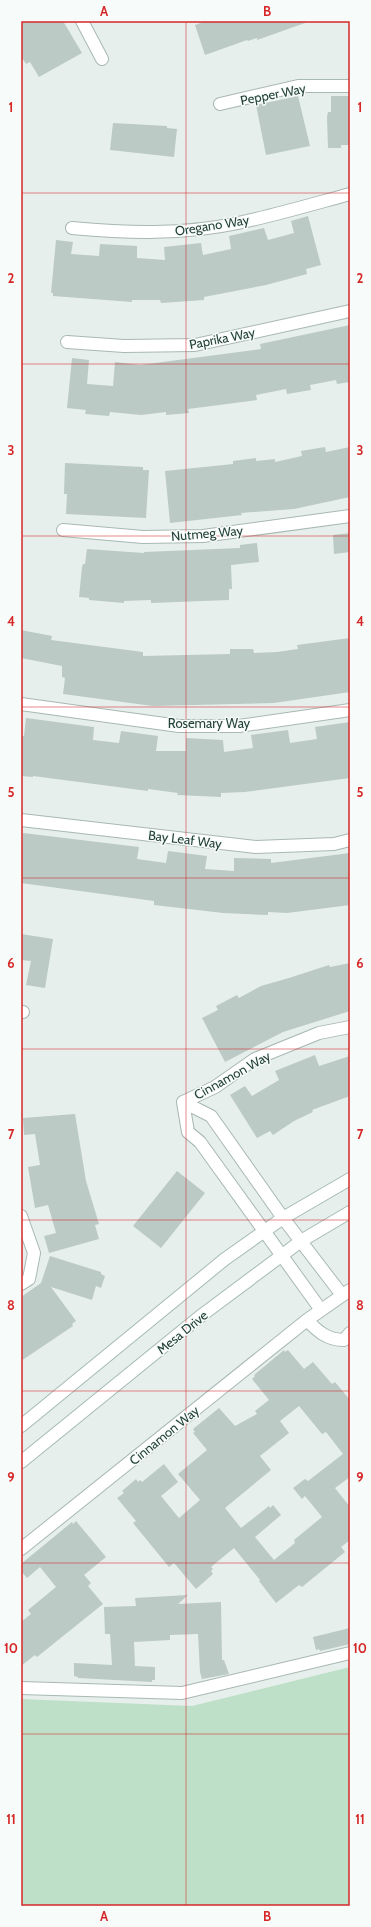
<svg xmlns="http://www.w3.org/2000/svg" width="371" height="1927" font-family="Cabin,sans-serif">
<rect width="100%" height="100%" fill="#e6efeb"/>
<!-- green -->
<path fill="#bfe0c8" d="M350,1667V1906H21V1699L192,1706Z"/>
<!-- building -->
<path fill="#bbcac4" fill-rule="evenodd" d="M21,21H63L82,53L39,77L30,62L26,64L21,56Z
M206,21H304L305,23L257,40V38L248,41L247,40L205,55L195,25Z
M298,96L310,146L266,155L256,105Z
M331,96H350V145H341V148H328L327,117L328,112H331Z
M113,123L167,126V128L177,129L174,157L110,150Z
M308,216L321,265L306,269L307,274L266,285L204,297V300L161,303L160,300H132V302L53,296V293H51L56,240L73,242L71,254L99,256L100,244L137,246V258L165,260L164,247L201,243L203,255L231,249L229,236L264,228L268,240L294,233L291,221Z
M350,325V382L337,384L336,380L310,385L311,390L287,394L286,389L256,395L257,400L188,409L189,413L166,415V412L141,415L110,412L109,416L85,414L86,410L67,408L72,358L89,360L87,384L113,386L115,362L140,365L261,349L260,344Z
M325,447L326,452L350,447V497L294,509L241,513L242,515L170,523L165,471L233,464V461L256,458V461L275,459V462L302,456L301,451Z
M65,463L143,467V470H149L146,518L66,514L67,494H64Z
M350,533V552L334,554L333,535Z
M257,543L259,562L231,565L232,589H229V600L151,603V600L124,601V603L89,600V598L79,597L82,567L83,564H85L87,549L144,553V552L240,548V545Z
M21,630L52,636L51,640L143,652V656L230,654V649H253L254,653L277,652L298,649L297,645L350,638V692L274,703L153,706L63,694L65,678L62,677V666L21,658Z
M26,718L94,727L93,740L119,743L121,731L158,736L156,751H186V738L223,740L224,752L253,748L251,735L288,730L290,743L317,739L315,727L350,722V778L245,792L221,793V797L177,795L178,793L148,789V791L33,776V777L21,776V736H24Z
M23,833L139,847L137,859L166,863L168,851L207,856L205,869L234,871V858L271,859V863L350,853V905L287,913L268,912V915L223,913L154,905V901L21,883V851Z
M21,934L53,939L45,988L26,985L31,961L21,960Z
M350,963V1011L283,1032L225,1062L202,1018L218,1010L216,1006L237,995L239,998L261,986L289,978L329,965L330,967Z
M315,1055L319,1066L350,1056V1096L312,1110L313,1112L294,1121L273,1135L270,1131L257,1138L230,1095L245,1086L252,1096L279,1080L275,1071Z
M75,1114L86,1181L99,1224L95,1225L99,1239L49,1253L44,1236L56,1233L48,1205L35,1208L28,1167L40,1165L35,1134L24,1135L23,1118Z
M177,1171L205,1193L161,1248L133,1226Z
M50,1256L101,1272V1274L105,1276L101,1288L96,1286L92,1300L51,1287L76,1321L72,1324L73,1326L21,1361V1297L41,1283Z
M284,1350L285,1352L288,1350L304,1369L313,1362L332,1384L335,1382L350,1400V1477L335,1488L350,1507V1540L341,1547L345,1552L302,1587L299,1585L276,1603L259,1581L260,1580L234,1548L211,1567L213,1569L211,1571L213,1574L196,1589L174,1563L169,1567L133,1523L136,1521L117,1498L124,1493L122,1491L136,1479L138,1482L140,1480L142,1482L164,1464L178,1482L161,1496L179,1518L200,1500L178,1474L207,1450L193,1433L195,1432L193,1429L219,1408L235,1426L257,1414L255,1411L269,1400L252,1379L255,1376L254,1375ZM299,1406L322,1434L326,1432L343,1454L308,1481L305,1479L293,1488L302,1499L305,1496L322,1517L294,1540L295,1543L274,1560L255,1537L281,1515L273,1505L270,1508L269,1506L241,1528L225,1508L271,1470L260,1456L289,1433L280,1421Z
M76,1521L106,1557L84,1575L91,1583L88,1586L103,1604L37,1657L35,1655L21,1666V1622L31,1614L28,1610L56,1587L40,1567L27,1578L21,1571V1564L72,1522L73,1524Z
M188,1595L178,1604L221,1602L222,1660H224L229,1674L202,1679L200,1672L198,1634L170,1635V1640L134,1642L135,1666L155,1667V1680H152V1682L78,1678V1677L74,1676V1663L112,1665L110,1634H105L104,1607L136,1606L135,1598Z
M350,1628V1644L320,1651L319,1649L316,1650L313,1637Z"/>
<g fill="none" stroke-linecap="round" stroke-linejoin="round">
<!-- street casing -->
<g stroke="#a8b8b2" stroke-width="14">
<path id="street" d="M82,21L102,59
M220,104L298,86H350
M72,228C127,233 183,235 238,223C276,215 313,204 350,194
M67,342L124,346L195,345L350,311
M63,530L143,537L203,536L350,516
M21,704L179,726H239L350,710
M21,820L256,847L334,844L350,840
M21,1012H23
M183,1102L188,1132L200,1142L321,1310
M183,1102L211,1116L283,1218L342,1295
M183,1102L215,1087L255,1059L319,1033L350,1027
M21,1216L34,1253L29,1279L21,1284
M307,1320C318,1332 328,1340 344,1340L350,1333
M21,1549L307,1320L350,1290
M21,1688L182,1693L350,1653"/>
</g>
<!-- secondary casing -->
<g stroke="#a4bbb3" stroke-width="14">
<path id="secondary" d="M21,1426L225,1259L283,1218L350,1179
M21,1462L202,1315L301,1241L350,1212"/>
</g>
<!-- street -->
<use href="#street" stroke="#fff" stroke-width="12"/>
<!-- secondary -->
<use href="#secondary" stroke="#fff" stroke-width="12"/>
</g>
<!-- grid -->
<path fill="none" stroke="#d62828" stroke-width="1" stroke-opacity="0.55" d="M186,21V1906M21,193H350M21,364H350M21,536H350M21,707H350M21,878H350M21,1049H350M21,1220H350M21,1391H350M21,1563H350M21,1734H350"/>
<g text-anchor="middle" stroke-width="3" stroke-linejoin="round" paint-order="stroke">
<!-- street labels -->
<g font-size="13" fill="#24423a" stroke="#f7fbf9">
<text transform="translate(273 94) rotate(-11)" y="5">Pepper Way</text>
<text transform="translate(212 225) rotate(-9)" y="5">Oregano Way</text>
<text transform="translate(222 338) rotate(-11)" y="5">Paprika Way</text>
<text transform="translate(207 533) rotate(-5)" y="5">Nutmeg Way</text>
<text x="209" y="728">Rosemary Way</text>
<text transform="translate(185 839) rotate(7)" y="5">Bay Leaf Way</text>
<text transform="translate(232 1075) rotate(-29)" y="5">Cinnamon Way</text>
<text transform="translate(182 1332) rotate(-39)" y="5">Mesa Drive</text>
<text transform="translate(164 1435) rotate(-39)" y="5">Cinnamon Way</text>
</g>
</g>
<!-- border -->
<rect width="371" height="1927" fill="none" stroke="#f7fbf9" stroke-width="44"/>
<rect x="22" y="22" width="327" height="1883" fill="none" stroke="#d62828" stroke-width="1.5"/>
<g font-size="13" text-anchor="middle" font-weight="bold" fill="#d62828">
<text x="104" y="16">A</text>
<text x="267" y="16">B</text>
<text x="11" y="112">1</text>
<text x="360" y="112">1</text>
<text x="11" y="283">2</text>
<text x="360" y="283">2</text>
<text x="11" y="455">3</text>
<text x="360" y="455">3</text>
<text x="11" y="626">4</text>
<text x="360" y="626">4</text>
<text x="11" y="797">5</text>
<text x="360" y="797">5</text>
<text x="11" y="968">6</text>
<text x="360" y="968">6</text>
<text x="11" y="1139">7</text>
<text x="360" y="1139">7</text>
<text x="11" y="1310">8</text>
<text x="360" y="1310">8</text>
<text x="11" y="1482">9</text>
<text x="360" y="1482">9</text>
<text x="11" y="1653">10</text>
<text x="360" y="1653">10</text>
<text x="11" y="1824">11</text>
<text x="360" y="1824">11</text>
<text x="104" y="1921">A</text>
<text x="267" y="1921">B</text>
</g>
</svg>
